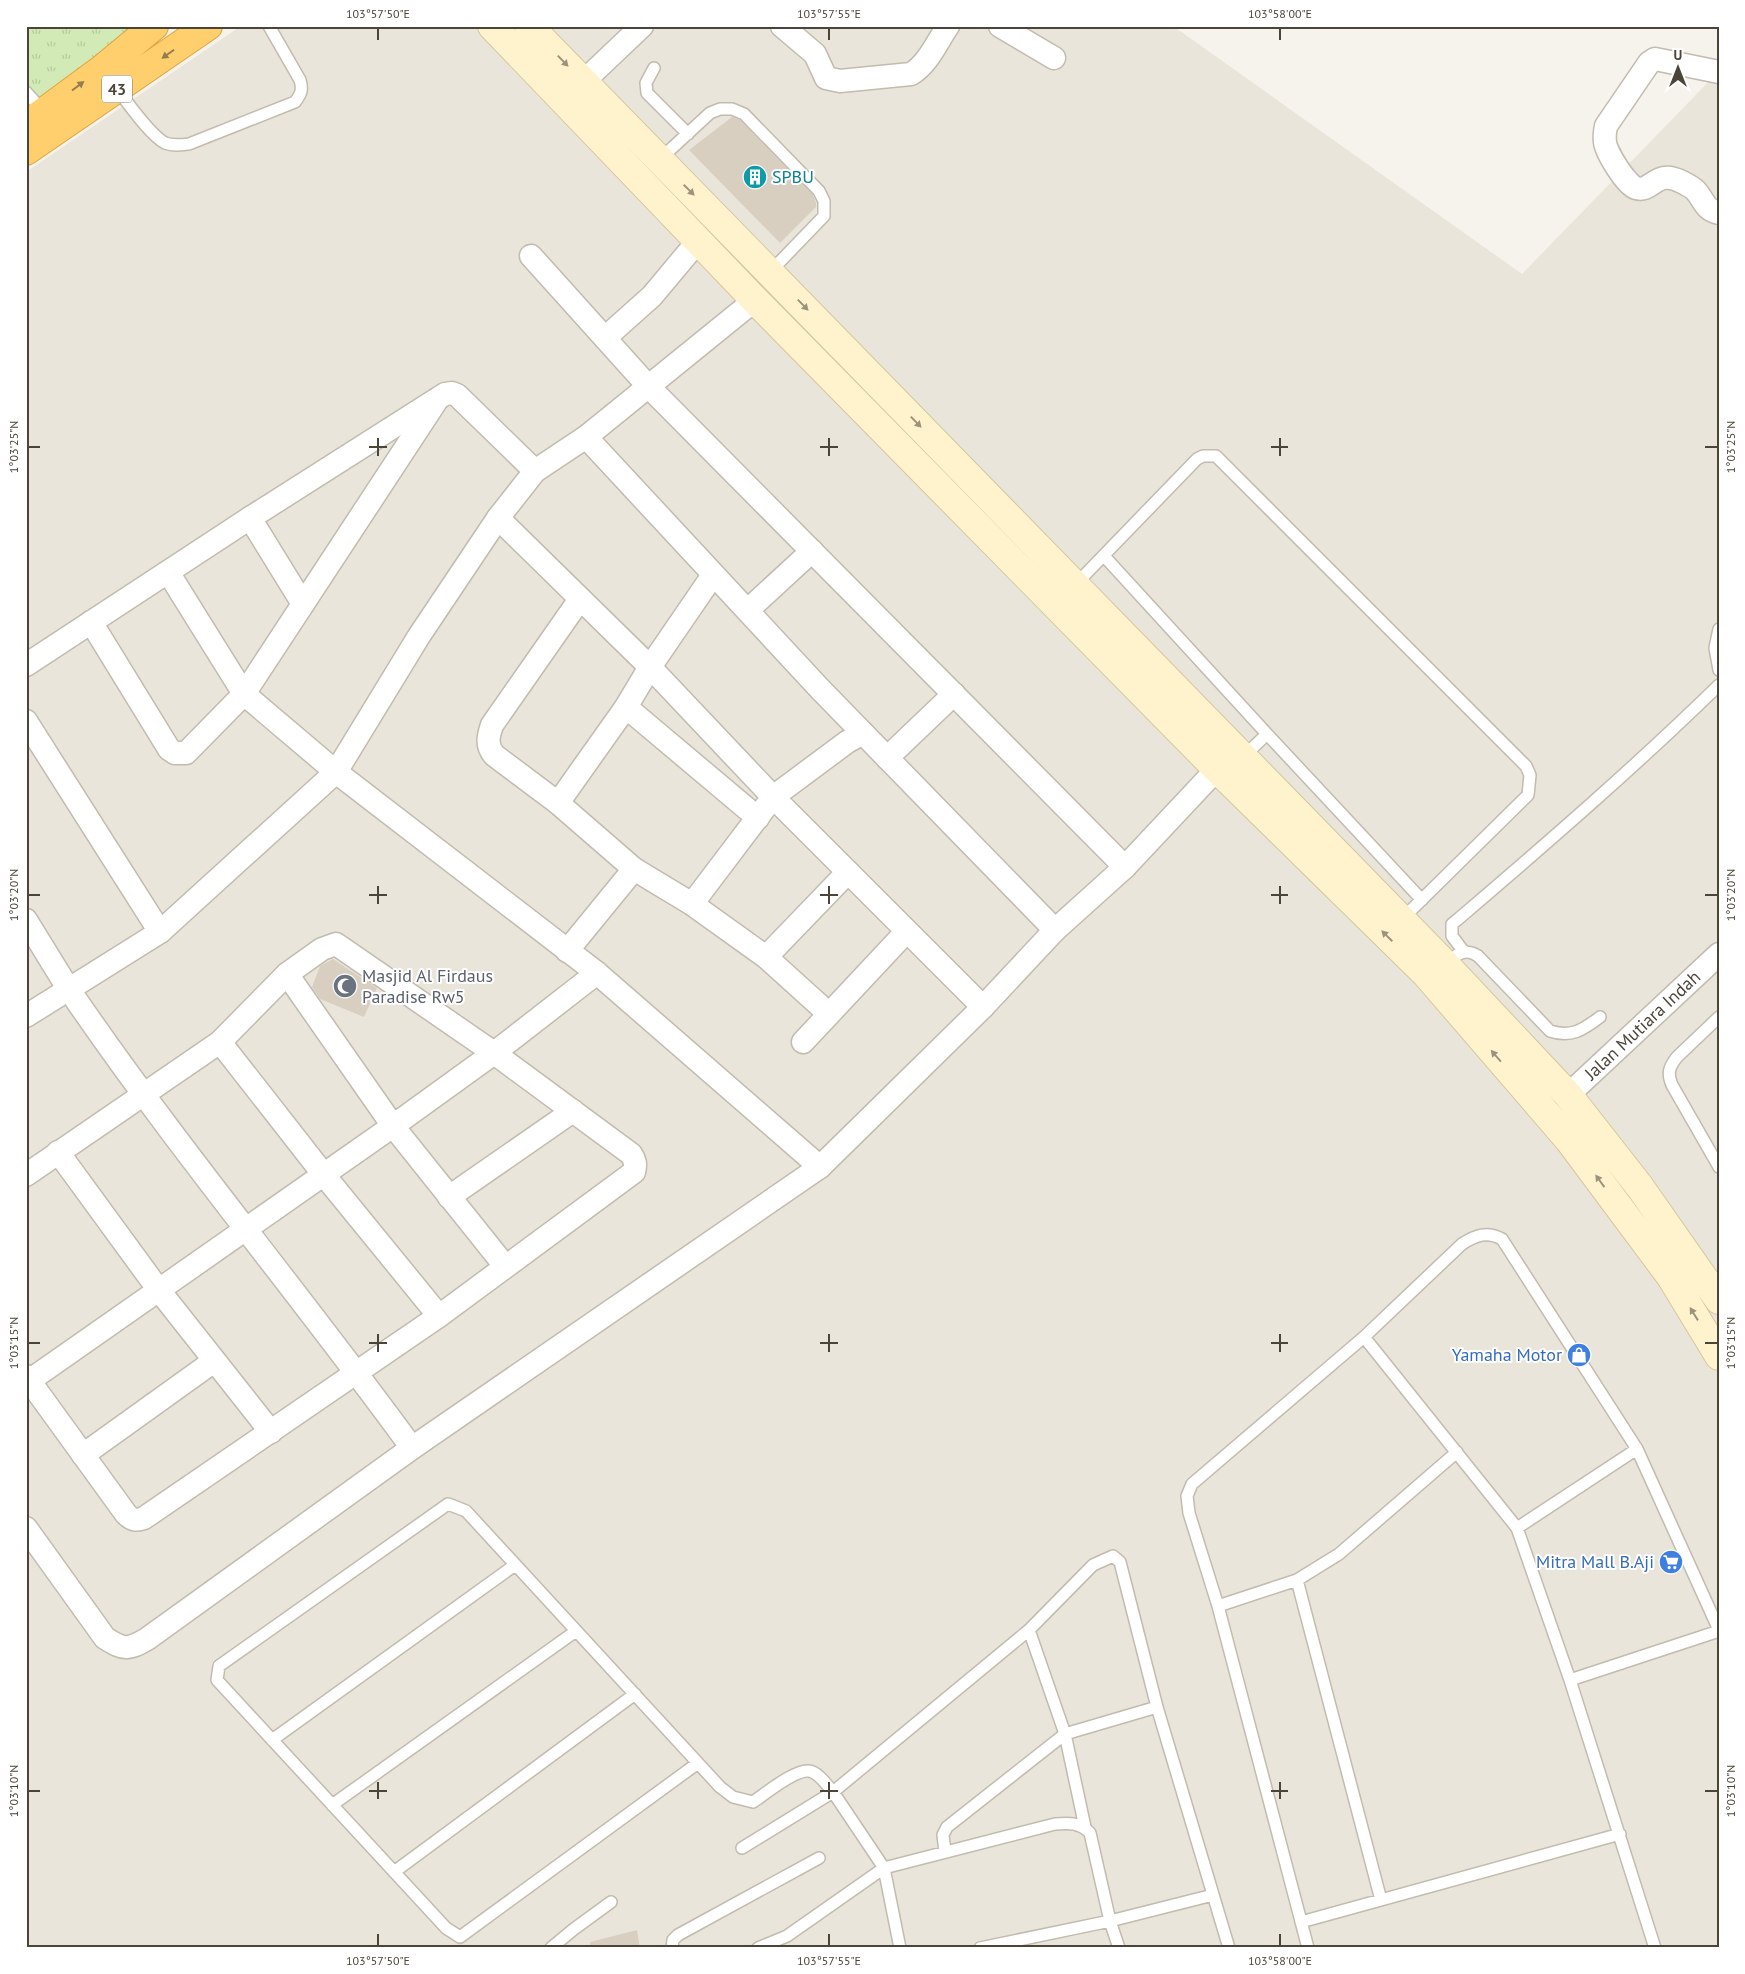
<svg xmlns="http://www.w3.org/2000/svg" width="1745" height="1974" font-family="'PT Sans',sans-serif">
<defs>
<pattern id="grass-tufts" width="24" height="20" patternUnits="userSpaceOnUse" patternTransform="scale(1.25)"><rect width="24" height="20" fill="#d2eab5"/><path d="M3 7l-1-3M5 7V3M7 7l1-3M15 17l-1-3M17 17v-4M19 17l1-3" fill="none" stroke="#b6ca9c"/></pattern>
</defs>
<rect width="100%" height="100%" fill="#f6f3ec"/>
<!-- residential -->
<path fill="#eae5da" d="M241,26H1173L1522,274L1719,71V1948H26V172Z"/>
<!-- grass -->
<path fill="url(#grass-tufts)" d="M26,26H173L26,129Z"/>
<!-- building -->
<path fill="#d8cfc1" d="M732,117L740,120L813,195L816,203V207L780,243L689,150Z
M333,959L377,988L364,1017L320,999L312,987L320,966Z
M637,1930L640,1948H591L590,1942Z"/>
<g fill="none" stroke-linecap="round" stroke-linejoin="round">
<!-- lane casing -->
<g stroke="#c2bbae" stroke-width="14">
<path id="lane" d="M654,68L646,83L647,93L688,134
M117,89C128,103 150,135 165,143C173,146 180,145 189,144L295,102C301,94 303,90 300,80L269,26
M26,92L44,112
M659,160L710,113L720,109H732L744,114L819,191L824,201V216L770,272
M1104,556L1267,734L1243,757
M1075,585L1197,459L1203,456H1216L1526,766L1530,775L1528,795L1402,919
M1719,629L1715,648L1719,670
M1267,734L1422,900
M1464,952L1452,936V924L1457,920C1546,844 1635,767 1719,685
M1457,955C1465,951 1470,951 1478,956L1550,1031C1571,1038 1583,1030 1600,1017
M1719,1017L1677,1057C1669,1067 1667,1073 1672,1085L1719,1167
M1364,1337L1517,1528L1570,1680L1655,1948
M1517,1528L1637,1449
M1297,1580L1381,1900
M1218,1606L1297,1580L1339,1554L1457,1452
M1029,1630L1065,1734L1085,1827
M1570,1680L1719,1631
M272,1740L515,1565
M698,1763L460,1937L446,1928L217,1680L219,1666L448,1504L466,1511L720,1787L733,1797L753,1802C765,1794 795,1769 809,1771C818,1772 827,1785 833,1792L1029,1630L1093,1565L1113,1556L1120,1562L1157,1707L1229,1948
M332,1805L576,1631
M742,1848L833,1792L884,1868L900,1948
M945,1852L943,1835L947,1827L1065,1734L1157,1707
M394,1872L635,1694
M1301,1922L1620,1834
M551,1948L574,1929L611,1902
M672,1948L673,1940L678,1935L819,1858
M758,1948L787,1936L884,1868L1055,1824C1068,1823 1080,1822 1090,1833L1110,1921L1119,1948
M980,1948L1110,1921L1213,1895
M1308,1948L1218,1606L1189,1513L1187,1496L1192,1484L1364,1337L1462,1244C1476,1235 1487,1231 1502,1239L1637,1449L1719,1630"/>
</g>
<!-- street casing -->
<g stroke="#c2bbae" stroke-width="25">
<g id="street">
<path d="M782,26L815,54L826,78L840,81L911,74C928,64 937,42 948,26"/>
<path d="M1000,26L1054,58"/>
<path d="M1719,72L1655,59L1649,63L1606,126C1605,131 1604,136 1605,142C1606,152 1626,185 1636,188C1653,193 1655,168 1682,182C1686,184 1692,187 1695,190C1704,199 1704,210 1719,213"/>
<path d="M583,82L642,26"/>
<path d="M531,256L648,386L1125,867"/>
<path d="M605,338L652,296L698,241"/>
<path d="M586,437L820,689L1055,930"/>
<path d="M250,518L303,604"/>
<path d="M498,518L650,667L773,797L983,1007"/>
<path d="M168,572L244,694L435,403"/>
<path d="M580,599L492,725C488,737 486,745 494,755L558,803L634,869L692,904L766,957L829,1014"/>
<path d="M748,610L812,551"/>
<path d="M91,622L169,749L175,753H186L191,748L244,694L336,772L597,973L820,1167"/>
<path d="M26,665L250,518L445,394L452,393L457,395L535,471"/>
<path d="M626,707L758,818"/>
<path d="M26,721L160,932"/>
<path d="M887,758L954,694"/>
<path d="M558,803L626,707L650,667L713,575"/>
<path d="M692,904L773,797L847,742L863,733"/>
<path d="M26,920C41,944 55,968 70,991C177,1148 300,1294 412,1448"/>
<path d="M567,951L634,869"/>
<path d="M766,957L848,872"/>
<path d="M287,974L393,1126L505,1266"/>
<path d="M26,1016L160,932L336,772L419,636L498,518L535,471L586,437L755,300"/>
<path d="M220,1042L324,1175L439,1316"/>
<path d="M803,1042L906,932"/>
<path id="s1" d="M1568,1095L1719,954"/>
<path d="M58,1152L158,1289L271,1432"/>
<path d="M26,1175L220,1042L287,974L322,949L336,944L494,1053L631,1154C635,1160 636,1164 634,1172L439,1316L144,1518C136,1521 132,1520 126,1514L26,1376"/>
<path d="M449,1197L573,1111"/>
<path d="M26,1383L393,1126L494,1053L597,973"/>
<path d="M83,1455L214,1361"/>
<path d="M26,1528L105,1638C124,1650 128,1650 147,1639L412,1448L820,1167L983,1007L1055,930L1125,867L1217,769"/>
</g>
</g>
<!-- secondary casing -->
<g stroke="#d6c79b" stroke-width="30">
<path id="secondary" d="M492,26L755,300L1217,769L1426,974L1569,1140L1671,1277L1719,1356
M529,26L1443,962L1568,1095L1640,1187L1719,1300"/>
</g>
<!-- highway casing -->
<g stroke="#e0a43c" stroke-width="30">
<path id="highway" d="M26,125L102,69L154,26
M26,151L208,26"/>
</g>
<!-- lane -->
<use href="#lane" stroke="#fff" stroke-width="11"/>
<!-- street -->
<use href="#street" stroke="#fff" stroke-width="22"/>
<!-- secondary -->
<use href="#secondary" stroke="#fff3cd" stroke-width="28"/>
<!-- highway -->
<use href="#highway" stroke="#ffcf6e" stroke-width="28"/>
</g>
<!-- one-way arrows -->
<defs><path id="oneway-solid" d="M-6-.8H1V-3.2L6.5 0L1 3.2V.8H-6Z" transform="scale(1.25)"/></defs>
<g fill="#937c4e">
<use href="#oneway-solid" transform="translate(168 54) rotate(145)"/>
<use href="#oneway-solid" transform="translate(78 86) rotate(-37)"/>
</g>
<g fill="#9c937c">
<use href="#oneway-solid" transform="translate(563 61) rotate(46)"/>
<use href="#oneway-solid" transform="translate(689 190) rotate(45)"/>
<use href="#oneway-solid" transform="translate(803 305) rotate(46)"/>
<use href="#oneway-solid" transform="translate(916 422) rotate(46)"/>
<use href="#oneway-solid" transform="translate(1387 936) rotate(-135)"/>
<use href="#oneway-solid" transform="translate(1496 1056) rotate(-131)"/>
<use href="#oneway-solid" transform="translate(1600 1181) rotate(-126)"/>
<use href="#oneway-solid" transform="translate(1694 1314) rotate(-122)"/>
</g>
<!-- ticks -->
<path fill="none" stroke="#4b4439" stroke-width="2" d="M378,28V40M829,28V40M1280,28V40M378,438V456M829,438V456M1280,438V456M28,447H40M369,447H387M820,447H838M1271,447H1288M1705,447H1718M378,886V904M829,886V904M1280,886V904M28,895H40M369,895H387M820,895H838M1271,895H1288M1705,895H1718M378,1334V1352M829,1334V1352M1280,1334V1352M28,1343H40M369,1343H387M820,1343H838M1271,1343H1288M1705,1343H1718M378,1782V1799M829,1782V1799M1280,1782V1799M28,1791H40M369,1791H387M820,1791H838M1271,1791H1288M1705,1791H1718M378,1934V1946M829,1934V1946M1280,1934V1946"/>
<!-- icons -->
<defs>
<g id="building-disc" transform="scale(1.25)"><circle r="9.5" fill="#0f9aa8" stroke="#fff"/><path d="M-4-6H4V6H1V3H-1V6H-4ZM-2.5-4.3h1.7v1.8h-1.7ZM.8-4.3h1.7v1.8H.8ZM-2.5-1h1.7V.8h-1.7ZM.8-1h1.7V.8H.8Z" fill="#fff"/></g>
<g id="mosque-disc" transform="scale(1.25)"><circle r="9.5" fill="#6b7280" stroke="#fff"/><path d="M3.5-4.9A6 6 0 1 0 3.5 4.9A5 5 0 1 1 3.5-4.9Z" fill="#fff"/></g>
<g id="shop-disc" transform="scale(1.25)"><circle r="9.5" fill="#3f7fe0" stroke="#fff"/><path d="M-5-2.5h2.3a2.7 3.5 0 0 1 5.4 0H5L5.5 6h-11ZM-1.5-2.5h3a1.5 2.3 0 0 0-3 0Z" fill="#fff"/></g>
<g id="supermarket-disc" transform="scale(1.25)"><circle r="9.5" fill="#3f7fe0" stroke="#fff"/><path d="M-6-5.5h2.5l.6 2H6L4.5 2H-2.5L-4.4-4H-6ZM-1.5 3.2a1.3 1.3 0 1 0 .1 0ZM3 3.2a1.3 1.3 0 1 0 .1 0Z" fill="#fff"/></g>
</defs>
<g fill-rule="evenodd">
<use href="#building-disc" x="755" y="177"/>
<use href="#mosque-disc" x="345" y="986"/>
<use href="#shop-disc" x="1579" y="1355"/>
<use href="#supermarket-disc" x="1671" y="1562"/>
</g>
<g text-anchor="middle" stroke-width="4" stroke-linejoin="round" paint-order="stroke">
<!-- shield labels -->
<rect fill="#fff" stroke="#817c74" stroke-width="1" x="102" y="75.5" width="30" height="27" rx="4"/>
<g font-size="16" font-weight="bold" fill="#4b4439">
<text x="117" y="95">43</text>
</g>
<!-- culture labels -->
<g font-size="18" fill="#0d838f" stroke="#fff" text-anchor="start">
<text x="772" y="183">SPBU</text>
</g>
<!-- worship labels -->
<g font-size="18" fill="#5b616d" stroke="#fff" text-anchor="start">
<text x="362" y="982">Masjid Al Firdaus<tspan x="362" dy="21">Paradise Rw5</tspan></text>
</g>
<!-- street labels -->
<g font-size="18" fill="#4b4439" stroke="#fff">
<text dy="6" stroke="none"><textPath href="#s1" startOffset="102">Jalan Mutiara Indah</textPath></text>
</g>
<!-- shop labels -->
<g font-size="18" fill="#366cbe" stroke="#fff" text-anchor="end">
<text x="1562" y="1361">Yamaha Motor</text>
<text x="1654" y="1568">Mitra Mall B.Aji</text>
</g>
</g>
<!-- border -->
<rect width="1745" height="1974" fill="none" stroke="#ffffff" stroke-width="55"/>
<!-- north arrow -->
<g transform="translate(1678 68)" stroke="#ffffff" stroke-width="4" paint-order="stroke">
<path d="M0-4L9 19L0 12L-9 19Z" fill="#4b4439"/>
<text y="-8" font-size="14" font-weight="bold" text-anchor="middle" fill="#4b4439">U</text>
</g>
<rect x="28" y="28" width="1690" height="1918" fill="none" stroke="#4b4439" stroke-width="2"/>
<g font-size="12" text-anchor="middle" fill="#4b4439">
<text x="378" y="18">103°57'50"E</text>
<text x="829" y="18">103°57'55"E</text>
<text x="1280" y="18">103°58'00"E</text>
<text transform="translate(14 447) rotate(-90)" y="4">1°03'25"N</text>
<text transform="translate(1731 447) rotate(-90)" y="4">1°03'25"N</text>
<text transform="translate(14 895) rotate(-90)" y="4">1°03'20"N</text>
<text transform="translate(1731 895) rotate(-90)" y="4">1°03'20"N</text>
<text transform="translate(14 1343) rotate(-90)" y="4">1°03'15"N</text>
<text transform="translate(1731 1343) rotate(-90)" y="4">1°03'15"N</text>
<text transform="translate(14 1791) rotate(-90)" y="4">1°03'10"N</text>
<text transform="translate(1731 1791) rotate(-90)" y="4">1°03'10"N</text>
<text x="378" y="1965">103°57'50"E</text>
<text x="829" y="1965">103°57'55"E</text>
<text x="1280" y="1965">103°58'00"E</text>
</g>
</svg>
